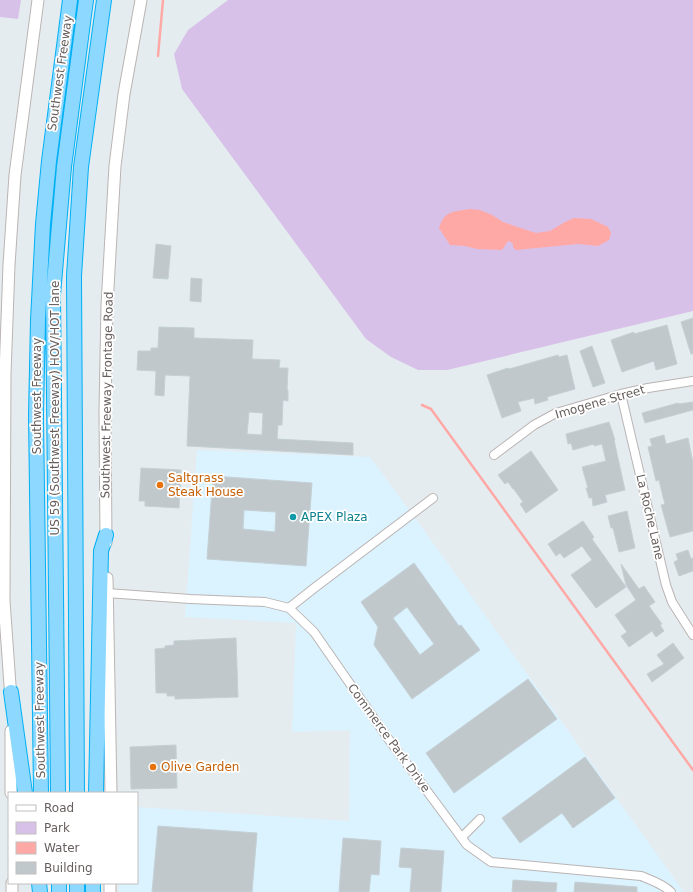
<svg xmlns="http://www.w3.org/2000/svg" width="693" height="892" font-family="'DejaVu Sans',sans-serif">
<rect width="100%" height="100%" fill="#e5ecf0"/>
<!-- commercial -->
<path fill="#dbf2ff" d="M197,450L370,457L418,522L684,892H119V883H137V807L349,821L350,730L292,732L296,623L185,617Z"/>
<!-- green -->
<path fill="#d8c1e8" d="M0,0H21L18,19L0,17Z
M228,0H693V311L447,370H418L391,357L366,339L182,89L174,54L188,30Z"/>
<!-- water -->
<path fill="#ffa9a6" d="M470,209L480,210L492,215L503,222L536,233L550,231L565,222L574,218L591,219L608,227L611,233L609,240L598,246L578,244L516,250L513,247V243L508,241L502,250L477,249L465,246L450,245L439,228C445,210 453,212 470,209Z"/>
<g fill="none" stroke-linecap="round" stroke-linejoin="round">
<!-- stream -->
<path stroke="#ffa9a6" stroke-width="2.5" d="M158,56L163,0
M422,405L431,409L693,770"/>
</g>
<!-- building -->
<path fill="#c1c8cb" stroke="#c3d0d5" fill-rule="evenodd" d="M156,244L171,246L168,279L153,278Z
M191,278L202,279L201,302L190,301Z
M693,318V354H691L681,322Z
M667,325L677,364L656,370L654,361L622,372L611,340L634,332V334Z
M159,327L194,328V338L253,340L252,359L280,360L279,368H288L287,390H288V401L283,400L282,425H278L277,439L353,443V455L187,446L190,376L165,375L164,396L155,395L156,371L137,370L138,351H151V348H158ZM249,412L263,413L262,435L247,434Z
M592,346L605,383L593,387L580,351Z
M558,355L559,357L567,355L575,389L547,397L548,400L535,404L534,398L518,402L521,411L502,418L487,375L508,368L509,369Z
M693,402V410L645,423L642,413L678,403V404Z
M609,422L615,440H614L625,490L605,495L607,502L593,506L592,498H589L586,488H588L582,467L606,461L602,444L594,446V444L573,450L571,443L568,444L566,434Z
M664,435L666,444L688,438L693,463V531L670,537L661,505L665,504L663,497L659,480L656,481L648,447L652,446L650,439Z
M531,451L558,490L526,513L520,504L523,502L513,488V489L508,482L505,484L498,475Z
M141,468L181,470L179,508L145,506V501H139Z
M213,476L312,483L306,566L207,559ZM244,510L276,512L275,532L243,529Z
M627,511L635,548L619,552L613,528H611L608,516Z
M583,521L594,537L592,539L626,587L596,608L571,575L592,560L582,546L564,558L560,553L556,556L548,544Z
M688,550L691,559L693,558V571L679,576L674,562L678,560L676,554Z
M414,563L459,626L461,625L480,650L412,699L374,645L378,627L361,602ZM407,607L434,644L420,655L393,618Z
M621,564L639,589L644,586L655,602L649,606L662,624L660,625L664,631L656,637L652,631L629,647L621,636L627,632L615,615L636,600L626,585Z
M236,638L238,697L175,699V696H167V693H156L155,649L165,648V646L174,645V641Z
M673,643L684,658L663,674L652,682L647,674L664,664L657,655Z
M528,679L557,719L454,793L426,753Z
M176,745L177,788L131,789L130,747Z
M585,757L615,798L573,828L562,813L520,843L502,818Z
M158,826L257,833L252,892H152Z
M343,838L381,841L379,875L371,874L369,892H339Z
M401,848L444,851L441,892H410L412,868L399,867Z
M513,880L557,883L556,892H512Z
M575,882L637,887V892H574Z"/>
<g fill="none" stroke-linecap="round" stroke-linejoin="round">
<!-- street casing -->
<g stroke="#bab4b3" stroke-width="10">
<path id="street" d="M621,394L666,585L672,602L693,635
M494,455L534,425L556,413L621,394L648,388L693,381
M107,593L190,599L265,602L289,608L314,632L387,737L467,845L491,862L641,876C651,880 663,884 671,892
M289,608L313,589L433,498
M462,837L480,819"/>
</g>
<!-- secondary casing -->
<g stroke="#bbb4b2" stroke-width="13">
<path id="secondary" d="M106,543L105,411L107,305L115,166L124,94L141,0
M107,578L111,793
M11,699L4,601L5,374L9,265L15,175L38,0
M11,731V793
M12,883V892
M110,892V883"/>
</g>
<!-- highway casing -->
<g stroke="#00b0f5" stroke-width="16">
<path id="highway" d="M11,692L25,793
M41,793L36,415L38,320L43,224L49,161L70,0
M58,793L53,295L64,167L86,0
M77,793L74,276L81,167L104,0
M96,793L101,551L106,535
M39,883L40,892
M59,883V892
M77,883V892
M93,892V883"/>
</g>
<!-- street -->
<use href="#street" stroke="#fff" stroke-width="8"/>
<!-- secondary -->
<use href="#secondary" stroke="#fff" stroke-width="11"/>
<!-- highway -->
<use href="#highway" stroke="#8dd8ff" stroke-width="14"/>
</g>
<!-- markers -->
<g fill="#e8710a" stroke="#fff" stroke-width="1.5">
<circle cx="160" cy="485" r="4"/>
<circle cx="153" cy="767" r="4"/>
</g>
<circle fill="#0f9aa8" stroke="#fff" stroke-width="1.5" cx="293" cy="517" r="4"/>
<g text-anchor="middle" stroke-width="3.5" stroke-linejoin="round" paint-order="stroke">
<!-- street labels -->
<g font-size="12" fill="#665e5d" stroke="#fff">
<text transform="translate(60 73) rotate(-82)" y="4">Southwest Freeway</text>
<text transform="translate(107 395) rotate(-89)" y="4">Southwest Freeway Frontage Road</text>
<text transform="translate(37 396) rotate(-90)" y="4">Southwest Freeway</text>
<text transform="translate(600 402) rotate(-16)" y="4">Imogene Street</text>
<text transform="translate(55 408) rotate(-90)" y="4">US 59 (Southwest Freeway) HOV/HOT lane</text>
<text transform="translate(650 517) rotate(77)" y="4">La Roche Lane</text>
<text transform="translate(40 720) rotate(-91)" y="4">Southwest Freeway</text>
<text transform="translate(389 738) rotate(54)" y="4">Commerce Park Drive</text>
</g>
<!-- food labels -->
<g font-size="12" fill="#c56008" stroke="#fff" text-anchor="start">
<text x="168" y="482">Saltgrass<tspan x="168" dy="14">Steak House</tspan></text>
<text x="161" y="771">Olive Garden</text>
</g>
<!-- culture labels -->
<g font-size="12" fill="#0d838f" stroke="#fff" text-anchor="start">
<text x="301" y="521">APEX Plaza</text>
</g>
</g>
<!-- legend -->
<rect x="8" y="792" width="130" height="92" fill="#ffffff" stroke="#c2bfbe"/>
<rect x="16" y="805" width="20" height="6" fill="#ffffff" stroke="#c2bfbe"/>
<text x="44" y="812" font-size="12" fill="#665e5d">Road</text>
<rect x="16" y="822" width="20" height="12" fill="#d8c1e8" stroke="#c2bfbe"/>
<text x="44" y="832" font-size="12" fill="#665e5d">Park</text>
<rect x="16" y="842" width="20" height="12" fill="#ffa9a6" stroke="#c2bfbe"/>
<text x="44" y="852" font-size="12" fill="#665e5d">Water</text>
<rect x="16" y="862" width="20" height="12" fill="#c1c8cb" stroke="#c2bfbe"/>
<text x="44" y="872" font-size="12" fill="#665e5d">Building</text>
</svg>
